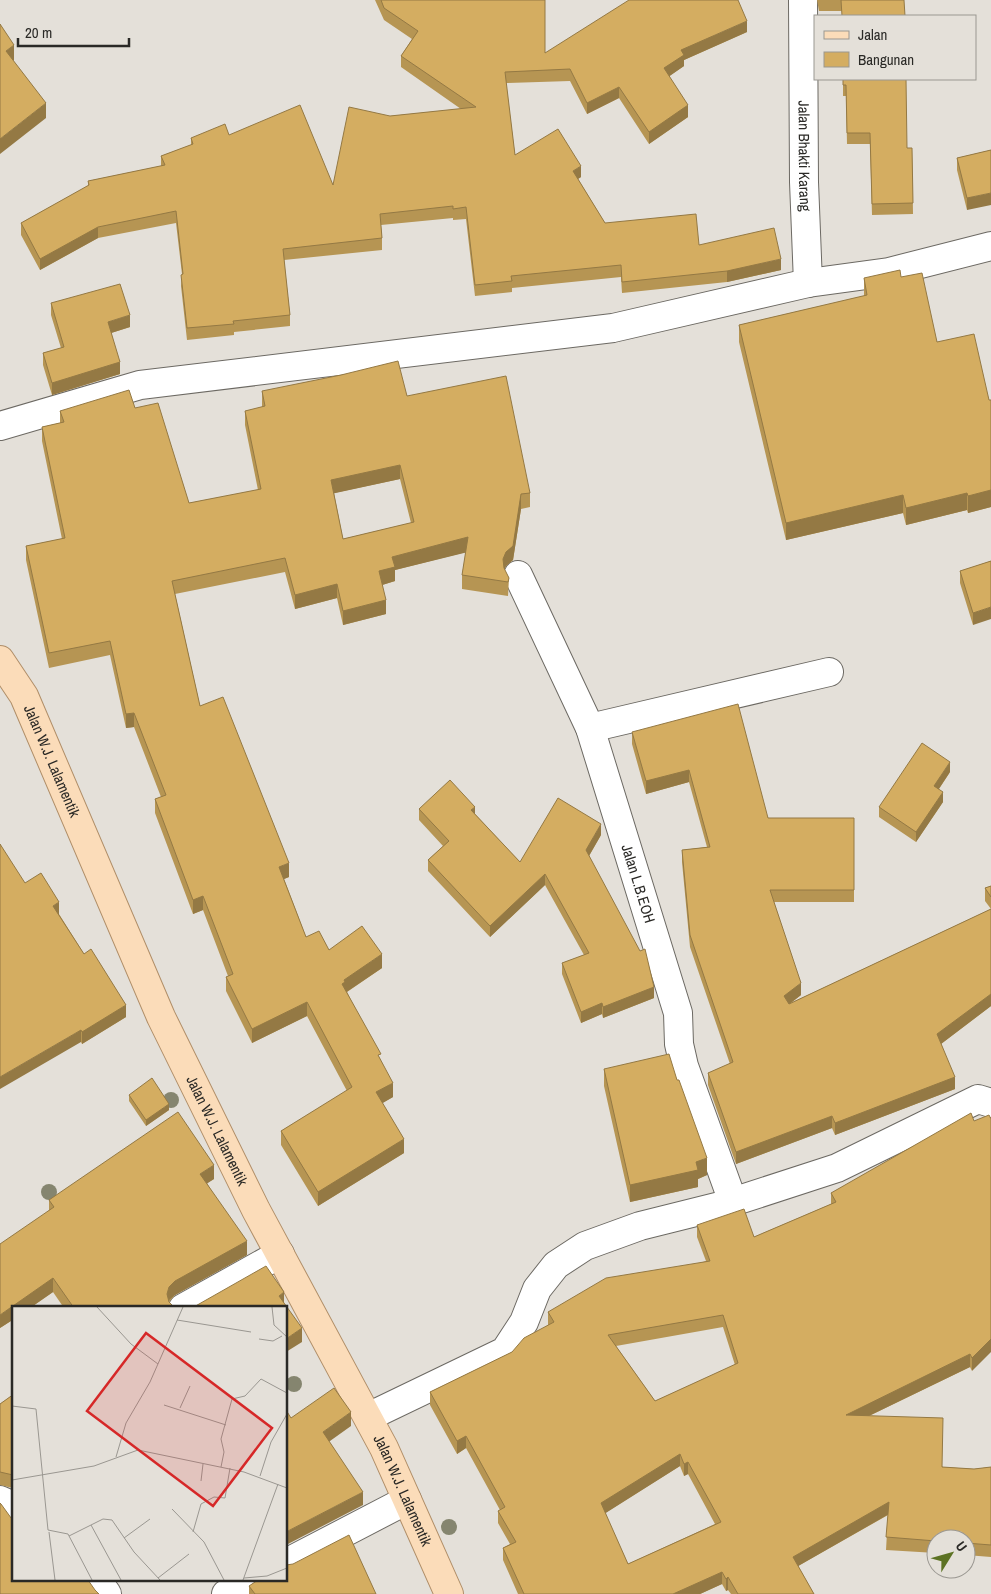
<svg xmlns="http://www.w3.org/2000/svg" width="991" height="1594" font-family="'Archivo Narrow',sans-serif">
<rect width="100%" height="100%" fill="#e4e0d9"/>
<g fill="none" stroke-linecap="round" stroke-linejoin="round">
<!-- street casing -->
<g stroke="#6c6963" stroke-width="30">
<g id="street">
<path id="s1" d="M803,0L804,182L808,283"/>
<path id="s2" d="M518,575L590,728L678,1013L679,1044L684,1066L733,1202"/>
<path d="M590,728L829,672"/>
<path d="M183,1308L280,1254"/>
<path d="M368,1417L505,1351L524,1322L537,1289L556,1265L585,1246L640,1226L720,1206L837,1168L978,1099L991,1103"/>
<path d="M0,1500L14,1506"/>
<path d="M286,1563L407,1500"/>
<path d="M97,1580L107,1594"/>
<path d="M226,1594L252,1580"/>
</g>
</g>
<!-- secondary casing -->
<g stroke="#6c6963" stroke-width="30">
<path id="secondary" d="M0,426L140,385L613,328L808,283L889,272L991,246"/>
</g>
<!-- primary casing -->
<g stroke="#b08e68" stroke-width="30">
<g id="primary">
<path id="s3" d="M0,660L24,696L161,1017L256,1210L384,1448L449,1594"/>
</g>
</g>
<!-- street -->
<use href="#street" stroke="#fff" stroke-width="28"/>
<!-- secondary -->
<use href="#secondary" stroke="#fff" stroke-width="28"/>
<!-- primary -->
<use href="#primary" stroke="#fbdcb9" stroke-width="28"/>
</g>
<!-- trees -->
<g fill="#85856f">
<circle cx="171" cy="1100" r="8"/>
<circle cx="49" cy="1192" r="8"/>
<circle cx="294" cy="1384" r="8"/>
<circle cx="449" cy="1527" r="8"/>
</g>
<!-- wall -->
<path fill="#b69553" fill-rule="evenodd" d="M375,0H545V53L747,32L684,60V66L669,76L688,117L649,144L619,98L587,114L570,81L506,83L515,155L581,177L578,179L605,223L699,245L781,270L727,282L622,293L621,277L512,288V292L475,296L466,219L453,220V218L381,225L382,238V250L284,260L290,315V326L234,332V335L187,340L181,286L182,274L176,223L98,238L40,270L21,235V223L88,186V181L161,166V156L191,145V138L229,135L333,185L390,116L461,109L401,67V56L412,39L384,20Z
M817,0H904L841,11H819Z
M843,79L907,148H912L913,214L872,215L870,144H847L846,96H843Z
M991,150L967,210L957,170V158Z
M901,277L937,342L989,400H991V507L968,513L967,510L906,525L903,513L786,540L739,342V325L864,296V278Z
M51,303L130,327L111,333L120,374L52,395L43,365V353L61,348L51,315Z
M262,391L407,396L530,493V507L521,509L513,560L506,566L504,569L509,578L508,596L462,589V575L466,552L395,570V581L382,585L386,614L343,625L337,598L295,609L285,572L175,594L200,706L289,877L284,879L306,937L329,950L382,968L347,992L381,1061L393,1097L382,1103L404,1153L318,1206L281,1145V1131L347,1091L307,1016L252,1043L226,991V977L228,976L203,910L193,914L155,813V799L161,797L134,727L126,728L110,655L49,668L26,560V546L62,539L42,441V427L60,423V411L135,408L189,503L258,490L245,425V411L262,407ZM400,479L411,523L343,539L334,493Z
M991,561L973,625L960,583V571Z
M632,732L768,818H854V902H774L801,995L791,1003L991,909L985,901V888L991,886V1006L941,1044L955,1089L835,1135L832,1128L736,1164L708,1085V1073L730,1064L690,947L682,862V850L707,847L689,782L646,794L632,744Z
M950,772L939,789L943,802L916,842L879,817V807Z
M419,809L475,814L520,862L601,835L589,856L654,998L603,1018L602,1014L581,1023L562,974V963L584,955L545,885L490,937L428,871V860L443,846L419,820Z
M25,883L59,914L84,954L126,1017L82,1044L81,1042Z
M604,1069L677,1080L707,1175L698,1179V1187L630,1202L604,1086Z
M129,1095L169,1110L146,1126L129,1101Z
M974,1121L972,1371L970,1367L869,1416L943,1467L974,1469L991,1467V1557L966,1555V1539H936V1553L886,1550L888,1515L798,1566L814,1594H731L728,1590L726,1591L722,1584L700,1594H518L503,1560V1548L510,1544L498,1523V1511L500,1510L466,1448L457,1454L430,1405V1392L512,1352L548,1325V1312L706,1261L697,1237V1225L754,1237L831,1204V1193ZM723,1327L735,1365L655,1401L616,1346ZM680,1466L684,1476L688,1474L715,1524L628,1564L605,1513Z
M214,1179L207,1183L247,1255L175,1295L169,1302L175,1308H64L53,1292L30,1308H14V1319L0,1328L49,1210V1200Z
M14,1394V1488H13L0,1485V1404Z
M249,1586L376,1594H249Z"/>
<!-- shaded-wall -->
<path fill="#947944" d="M747,21V32L684,60V66L664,80V68L681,50Z
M14,45V60L6,66V51Z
M619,87V98L587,114V103Z
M46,103V118L0,154V139Z
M688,105V117L649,144V132Z
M581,166V177L573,182V171Z
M991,193V205L967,210V198Z
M98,227V238L40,270V259Z
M781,259V270L727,282V271Z
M130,315V327L108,334V322Z
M120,362V374L52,395V383Z
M400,465V479L331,494V480Z
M991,490V507L968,513V496Z
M967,493V510L906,525V508Z
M521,494V509L513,560L506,566L503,573V559Z
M903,495V513L786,540V523Z
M468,537V552L395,570V581L379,586V571L392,557Z
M337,584V598L295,609V595Z
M386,600V614L343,625V611Z
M991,607V619L973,625V613Z
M134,713V727L126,728V714Z
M950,762V772L934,796V786Z
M689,770V782L646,794V781Z
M943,792V802L916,842V832Z
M475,807V818L471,810Z
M601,824V835L586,861V850Z
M289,863V877L279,881V867Z
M545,874V885L490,937V926Z
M203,896V910L193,914V900Z
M59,902V914L53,918V906Z
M382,954V968L345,993L342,984L344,980Z
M801,983V995L784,1008V996Z
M654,987V998L603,1018V1007Z
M991,994V1006L937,1047V1034Z
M307,1002V1016L252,1043V1029Z
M602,1003V1014L581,1023V1012Z
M126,1005V1017L82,1044V1032Z
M81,1030V1042L0,1089V1077Z
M955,1077V1089L835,1135V1123Z
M393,1083V1097L376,1107V1092Z
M169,1104V1110L146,1126V1120Z
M832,1116V1128L736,1164V1152Z
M404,1139V1153L318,1206V1192Z
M707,1158V1175L698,1179V1187L630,1202V1185Z
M214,1165V1179L200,1188V1174Z
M247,1241V1255L175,1295L169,1300L167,1307V1294L169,1287L175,1281Z
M53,1278V1292L30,1308H14V1319L0,1328V1315Z
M284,1292V1305L279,1296Z
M302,1328V1342L286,1352V1339Z
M991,1339V1352L972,1371V1358Z
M970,1354V1367L846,1427V1415Z
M351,1412V1426L323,1446V1432Z
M466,1436V1448L457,1454V1441Z
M680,1454V1466L601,1516V1503Z
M688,1462V1474L684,1476V1464Z
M14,1474V1488H13V1475Z
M363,1492V1505L286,1545V1532Z
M889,1502V1514L793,1569V1557Z
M722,1572V1584L700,1594H673Z
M728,1577V1590L726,1591V1579Z"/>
<!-- building -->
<path fill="#d4ad61" stroke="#947944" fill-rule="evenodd" d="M381,0H545V53L629,0H738L747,21L681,50L684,55L664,68L688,105L649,132L619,87L587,103L570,69L505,72L515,155L558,129L581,166L573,171L605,223L696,214L699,245L774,228L781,259L727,271L622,282L621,265L511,276L512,281L475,285L466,207L453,209V206L380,214L382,238L283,249L290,315L233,321L234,324L187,328L181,275L183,274L176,211L98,227L40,259L21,223L89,185L88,181L165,165L161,156L193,144L191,138L225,124L229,135L300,105L333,185L349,107L390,116L476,107L401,56L418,31L384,8Z
M841,0H904L905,16H842Z
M0,24L14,45L6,51L46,103L0,139Z
M843,79H906L907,148H912L913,203L872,204L870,133H847L846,85H843Z
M991,150V193L967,198L957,158Z
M900,270L901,277L922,273L937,342L974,334L989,400H991V490L968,496L967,493L906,508L903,495L786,523L739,325L867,295L864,278Z
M120,284L130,315L108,322L120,362L52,383L43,353L64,347L51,303Z
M398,361L407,396L506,376L530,493L521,494L513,546L506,552L503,559L504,568L509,578L508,582L462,575L468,537L392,557L395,567L379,571L386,600L343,611L337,584L295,595L285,558L172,581L200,706L223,697L289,863L279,867L306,937L319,931L329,950L362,926L382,954L344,980L345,982L342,984L381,1054L378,1055L393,1083L376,1092L404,1139L318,1192L281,1131L352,1087L307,1002L252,1029L226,977L233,974L203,896L193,900L155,799L166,795L134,713L126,714L110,641L49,653L26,546L65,538L42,427L64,422L60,411L129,390L135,408L158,403L189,503L261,489L245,411L265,406L262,391L341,375ZM400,465L414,522L343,539L331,480Z
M991,561V607L973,613L960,571Z
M738,704L768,818H854V890H770L801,983L784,996L789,1004L991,909V994L937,1034L955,1077L835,1123L832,1116L736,1152L708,1073L733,1062L690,935L682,850L710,847L689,770L646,781L632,732Z
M922,743L950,762L934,786L943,792L916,832L879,807Z
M450,780L475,807L471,810L520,862L558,798L601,824L586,850L640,951L645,949L654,987L603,1007L602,1003L581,1012L562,963L589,953L545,874L490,926L428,860L449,841L419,809Z
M0,844L25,883L41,873L59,902L53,906L84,954L91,949L126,1005L82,1032L81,1030L0,1077Z
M991,886V897L985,888Z
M669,1054L677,1080H679L707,1158L696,1162L698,1170L630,1185L604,1069Z
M152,1078L169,1104L146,1120L129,1095Z
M178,1112L214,1165L200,1174L247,1241L175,1281L169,1287L167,1294L169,1302L175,1308H74L53,1278L0,1315V1244L54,1207L49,1200Z
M971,1113L974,1121L989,1115L991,1119V1339L972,1358L970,1354L846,1415L943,1418L942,1467L974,1469L991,1467V1545L966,1543V1539H936V1541L886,1537L889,1502L793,1557L814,1594H738L728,1577L726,1579L722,1572L673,1594H524L503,1548L516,1542L498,1511L505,1507L466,1436L457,1441L430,1392L512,1352L524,1338L554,1322L548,1312L606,1278L710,1261L697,1225L744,1209L754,1237L836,1202L831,1193ZM723,1315L738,1363L655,1401L608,1335ZM680,1454L684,1464L688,1462L721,1522L628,1564L601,1503Z
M266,1266L284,1292L279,1296L302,1328L286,1339V1308H192Z
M334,1388L351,1412L323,1432L363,1492L286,1532V1410L291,1418Z
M14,1394V1474L13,1475L0,1472V1404Z
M0,1503L1,1504L14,1522V1580H53L55,1582L57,1580H88L95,1590L99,1594H0Z
M349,1535L376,1594H255L249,1586L258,1580H286V1565L293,1564Z"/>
<g text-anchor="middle" stroke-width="4.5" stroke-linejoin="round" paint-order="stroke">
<!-- street labels -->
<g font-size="15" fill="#2a2926" stroke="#e4e0d9">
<text dy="5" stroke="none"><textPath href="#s1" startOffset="156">Jalan Bhakti Karang</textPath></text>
<text dy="5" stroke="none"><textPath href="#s3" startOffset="114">Jalan W.J. Lalamentik</textPath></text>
<text dy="5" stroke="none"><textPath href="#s2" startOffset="332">Jalan L.B.EOH</textPath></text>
<text dy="5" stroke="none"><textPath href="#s3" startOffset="519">Jalan W.J. Lalamentik</textPath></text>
<text dy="5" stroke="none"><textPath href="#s3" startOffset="924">Jalan W.J. Lalamentik</textPath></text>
</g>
</g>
<!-- overview -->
<g transform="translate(12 1306)">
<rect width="275" height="275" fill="#e4e0d9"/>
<path fill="none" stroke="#9a9791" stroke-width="1" d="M85,1L119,38L146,58M260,1L262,19L275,31M165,14L239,26M247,33L261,35L270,30M152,99L214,119M0,100L24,103L36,224L56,228L80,274M168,102L178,80M104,151L114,117L138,76L171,1M209,161L212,146L209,133L220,93L233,90L249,73L275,87M248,170L259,136L275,108M0,174L82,160L126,144L232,166L275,182M189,175L191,158M160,203L192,236L212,274M79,219L109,274M37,226L43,274M181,226L189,198L202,191L213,192L218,162M57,230L91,213L100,214L122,246L148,274M112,232L138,213M146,272L177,248M232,272L255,270L275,262M231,274L266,178"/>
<path fill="#d62828" fill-opacity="0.15" stroke="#d62828" stroke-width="2.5" d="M134,27L260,122L201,200L75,105Z"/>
<rect width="275" height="275" fill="none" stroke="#2a2926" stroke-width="2.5"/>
</g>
<!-- legend -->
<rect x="814" y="15" width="162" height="65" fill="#e4e0d9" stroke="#9a9791"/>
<rect x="824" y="31" width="25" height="8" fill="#fbdcb9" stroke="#9a9791"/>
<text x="858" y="40" font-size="15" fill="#2a2926">Jalan</text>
<rect x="824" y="52" width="25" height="15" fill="#d4ad61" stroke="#9a9791"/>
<text x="858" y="65" font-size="15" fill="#2a2926">Bangunan</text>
<!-- north arrow -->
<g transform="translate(951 1554) rotate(53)"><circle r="24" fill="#e4e0d9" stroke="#9a9791"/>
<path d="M0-4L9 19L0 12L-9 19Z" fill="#5c7223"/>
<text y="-8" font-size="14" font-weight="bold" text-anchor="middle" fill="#2a2926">U</text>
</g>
<!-- scale -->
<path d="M18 38v8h111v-8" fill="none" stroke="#2a2926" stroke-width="2.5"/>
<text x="25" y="38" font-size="15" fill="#2a2926" stroke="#e4e0d9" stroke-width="4" paint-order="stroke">20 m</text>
</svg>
